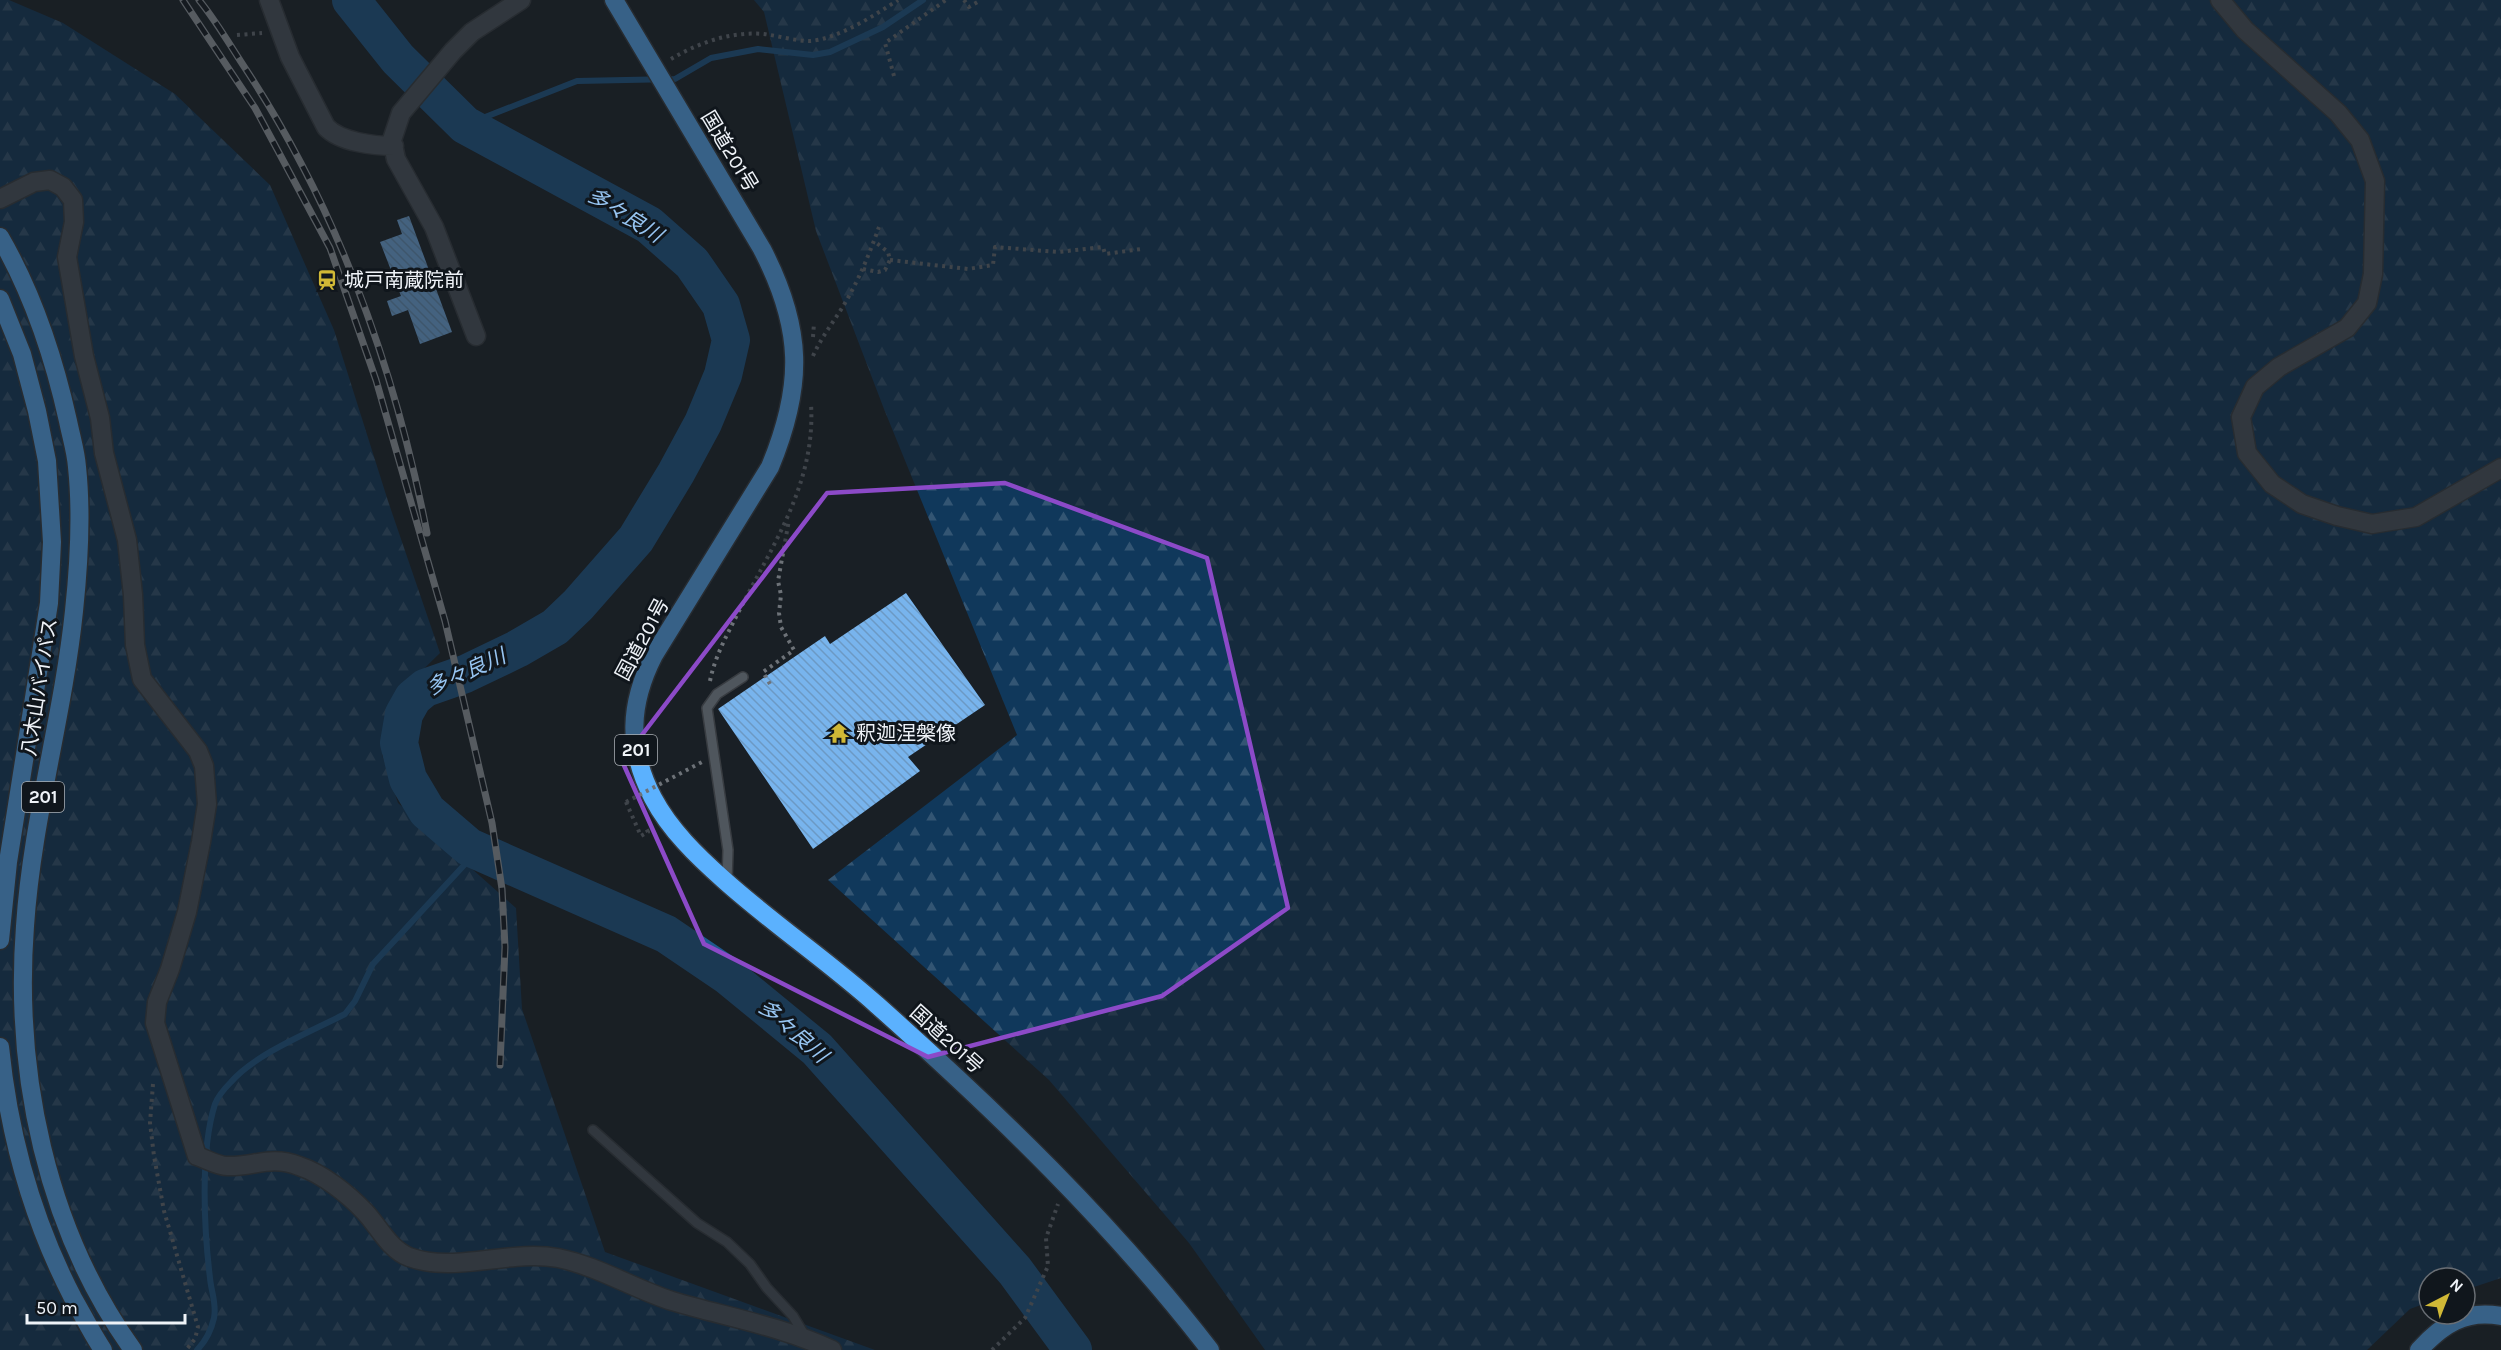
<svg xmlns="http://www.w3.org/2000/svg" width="2501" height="1350" font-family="Karla,'Noto Sans JP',sans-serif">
<defs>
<pattern id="forest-firs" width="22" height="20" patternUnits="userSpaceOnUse" patternTransform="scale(1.5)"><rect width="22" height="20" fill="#10385b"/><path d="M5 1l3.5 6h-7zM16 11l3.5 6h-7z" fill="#335573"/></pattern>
<pattern id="building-back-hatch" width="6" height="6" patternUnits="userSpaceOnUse" patternTransform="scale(1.5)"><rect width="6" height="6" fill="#78b4ed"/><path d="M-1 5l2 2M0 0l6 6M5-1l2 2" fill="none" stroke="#6c99c4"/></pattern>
</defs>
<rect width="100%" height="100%" fill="#191f25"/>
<!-- forest -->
<path fill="url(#forest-firs)" d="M0,0H9L63,23L175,94L270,185L334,330L388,501L440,653L396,696L382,755L398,803L516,908L522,1009L605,1252L875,1350H0Z
M754,0H2501V1278L2465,1290V1278H2429V1302L2410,1309L2367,1350H1265L1189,1243L1049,1080L828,880L1017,735L884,409L816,231L764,12Z"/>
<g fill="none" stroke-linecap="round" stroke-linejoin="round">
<!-- stream -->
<path stroke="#1e5a8d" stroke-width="6" d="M465,125L577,81L675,79L711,58L758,49L813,55L830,52L883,27L923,0
M197,1350C206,1341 211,1331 214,1318C217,1304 211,1291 210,1278C204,1229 200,1151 215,1104C218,1096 225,1088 231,1082C255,1054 312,1031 345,1014L355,1001L373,964L478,850"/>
<!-- river -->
<path stroke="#1e5a8d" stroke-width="38" d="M351,0L398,59L465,125L649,225L692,263L721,305L731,340L723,375L703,423L676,473L636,539L578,605L555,627L517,649L465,674L425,688L413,698L404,714L399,743L408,779L427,811L469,847L666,934L728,976L817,1049L1015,1271L1073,1350"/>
</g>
<!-- building -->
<path fill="url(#building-back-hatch)" d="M409,216L452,332L420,344L408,310L392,316L387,301L401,296L380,242L402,234L397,220Z
M906,593L985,705L908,757L920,771L813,849L718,709L825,636L830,644Z"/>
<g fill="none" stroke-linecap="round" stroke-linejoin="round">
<!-- lane casing -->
<g stroke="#383c41" stroke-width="12">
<path id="lane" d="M727,882L728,850L707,708L717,694L743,677
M593,1130L697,1223L727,1242L750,1264L767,1288L793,1316L805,1336"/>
</g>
<!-- street casing -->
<g stroke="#383c41" stroke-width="21">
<path id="street" d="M269,0L290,57L326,127C340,142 374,146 394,146
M2220,0L2245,30L2338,113L2360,140L2375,181L2373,274L2367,303L2347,328L2279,367L2255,387L2241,417L2247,453L2272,484L2302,504L2337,516L2372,524L2416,517L2501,468
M0,199L34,182L50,180L63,187L73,200L74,222L67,257L84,356L100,418L104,453L127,540L133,595L135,645L142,679L198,751L204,766L207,804L201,842L187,912L170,969L157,1002L155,1023L197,1156C206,1159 218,1166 227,1166C254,1167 270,1155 299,1166C323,1174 348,1194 365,1212C379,1227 389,1249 409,1257C456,1274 509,1249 558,1258C598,1266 634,1289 672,1301C726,1317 781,1326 832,1350
M476,336L434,227L396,159L392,140L401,113L453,51L472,32L521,0"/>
</g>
<!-- highway casing -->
<g stroke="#383c41" stroke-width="21">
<path id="highway" d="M614,0L762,249C803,328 804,385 770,467L654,655C629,704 627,748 653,798C670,830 697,856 724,880C773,924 828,961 877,1005C996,1111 1112,1223 1210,1350
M0,237C33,294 54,358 68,421C71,436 76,452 77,467C82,514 79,564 74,611C63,717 32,820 25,926C14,1073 46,1229 133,1350
M0,299L22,354L37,411L47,461L52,542L49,603L8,862L0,940
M0,1047C9,1136 32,1219 73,1298C83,1315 92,1334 103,1350
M2419,1350C2442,1325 2465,1309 2501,1316"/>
</g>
<!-- path -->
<path stroke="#6d7278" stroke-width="4" stroke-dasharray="3 4.5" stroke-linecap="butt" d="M964,0L969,7L981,0
M237,35L262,33
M671,59C698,43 731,31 764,34C779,36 795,41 810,41C838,39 875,15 898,0
M894,76L885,43L946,0
M890,260L968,269L993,265L995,247L1058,252L1103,247L1105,254L1141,249
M863,269L878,272L885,270L890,260L888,252L874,241
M813,337L814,323
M813,356C821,338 832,324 842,308C858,282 869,255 879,227
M710,681C715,656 727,635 738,613C772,546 816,483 811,404
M770,684L763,672L794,650L781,627L779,613L781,595L778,581L789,520
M626,802L641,836L648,832L645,826
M153,1084L150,1123L154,1156L164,1211L198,1327L195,1339L186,1350
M992,1350L1025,1318L1048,1266L1046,1238L1058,1204"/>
<!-- lane -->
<use href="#lane" stroke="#4f565d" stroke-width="9"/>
<!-- street -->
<use href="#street" stroke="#4f565d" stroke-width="18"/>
<!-- highway -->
<use href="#highway" stroke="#5bb1fe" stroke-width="18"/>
<!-- rail casing -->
<g stroke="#9fa4a9" stroke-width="7">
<path id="rail" d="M183,0L255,108L330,248L376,380L445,621L492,823L502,889L505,947L500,1065
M199,0C217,22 231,47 247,71C339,212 395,369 427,533"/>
</g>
<!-- rail -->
<use href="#rail" stroke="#10161c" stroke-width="4.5" stroke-dasharray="14" stroke-linecap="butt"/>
<!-- path-bridge -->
<path stroke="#6d7278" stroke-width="4" stroke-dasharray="3 4.5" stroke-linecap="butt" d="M626,802L702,762"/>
</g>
<!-- marked area -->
<path d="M0 0H2501V1350H0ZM1005,483L1207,558L1288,908L1162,996L928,1057L704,944L622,761L827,493Z" fill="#191f25" fill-opacity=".55" fill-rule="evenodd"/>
<path fill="none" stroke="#8c4ac8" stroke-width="4.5" stroke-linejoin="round" d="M1005,483L1207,558L1288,908L1162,996L928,1057L704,944L622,761L827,493Z"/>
<!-- icons -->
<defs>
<g id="station-bare" transform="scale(1.62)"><path d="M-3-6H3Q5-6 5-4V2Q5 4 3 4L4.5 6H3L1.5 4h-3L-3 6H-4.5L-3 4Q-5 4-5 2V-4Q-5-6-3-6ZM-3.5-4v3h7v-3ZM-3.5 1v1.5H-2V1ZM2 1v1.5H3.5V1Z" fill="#d0b836" stroke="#10161c" stroke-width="2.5" paint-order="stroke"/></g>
<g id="temple-bare" transform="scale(1.62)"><path d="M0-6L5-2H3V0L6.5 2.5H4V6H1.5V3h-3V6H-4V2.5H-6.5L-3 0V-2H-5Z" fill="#d0b836" stroke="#10161c" stroke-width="2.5" paint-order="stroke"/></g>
</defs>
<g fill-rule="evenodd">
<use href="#station-bare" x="327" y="280"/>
<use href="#temple-bare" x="839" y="733"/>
</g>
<g text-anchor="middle" stroke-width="6" stroke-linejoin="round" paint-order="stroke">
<!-- shield labels -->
<g fill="#10161c" stroke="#acb1b6" stroke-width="1.5">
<rect x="615" y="735" width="42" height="30" rx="4.5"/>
<rect x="22" y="782" width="42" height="30" rx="4.5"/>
</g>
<g font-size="18" font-weight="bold" fill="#eff3f8">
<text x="636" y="756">201</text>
<text x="43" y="803">201</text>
</g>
<!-- street labels -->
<g font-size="20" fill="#eff3f8" stroke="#10161c">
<text transform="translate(730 151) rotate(59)" y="7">国道201号</text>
<text transform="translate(642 639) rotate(-62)" y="7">国道201号</text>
<text transform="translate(39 687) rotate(-81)" y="7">八木山バイパス</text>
<text transform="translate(947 1039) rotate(42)" y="7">国道201号</text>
</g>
<!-- poi labels -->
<g font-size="20" fill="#eff3f8" stroke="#10161c" text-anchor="start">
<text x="344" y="287">城戸南蔵院前</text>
<text x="856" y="740">釈迦涅槃像</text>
</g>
<!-- water labels -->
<g font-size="21" font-style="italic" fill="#97c5f2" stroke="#10161c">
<text transform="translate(625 215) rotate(32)" y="7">多々良川</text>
<text transform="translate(466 672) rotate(-24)" y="7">多々良川</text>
<text transform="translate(793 1031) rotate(41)" y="7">多々良川</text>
</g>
</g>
<!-- north arrow -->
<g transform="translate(2447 1296) rotate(42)"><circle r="28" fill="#10161c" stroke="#696e74" stroke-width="1.5"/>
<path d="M0-4.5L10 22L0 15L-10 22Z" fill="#d0b836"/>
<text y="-9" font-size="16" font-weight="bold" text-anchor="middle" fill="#eff3f8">N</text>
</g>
<!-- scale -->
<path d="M27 1314v9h158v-9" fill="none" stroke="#eff3f8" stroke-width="3"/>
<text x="36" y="1314" font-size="18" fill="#eff3f8" stroke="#10161c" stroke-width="4.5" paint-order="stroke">50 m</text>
</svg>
